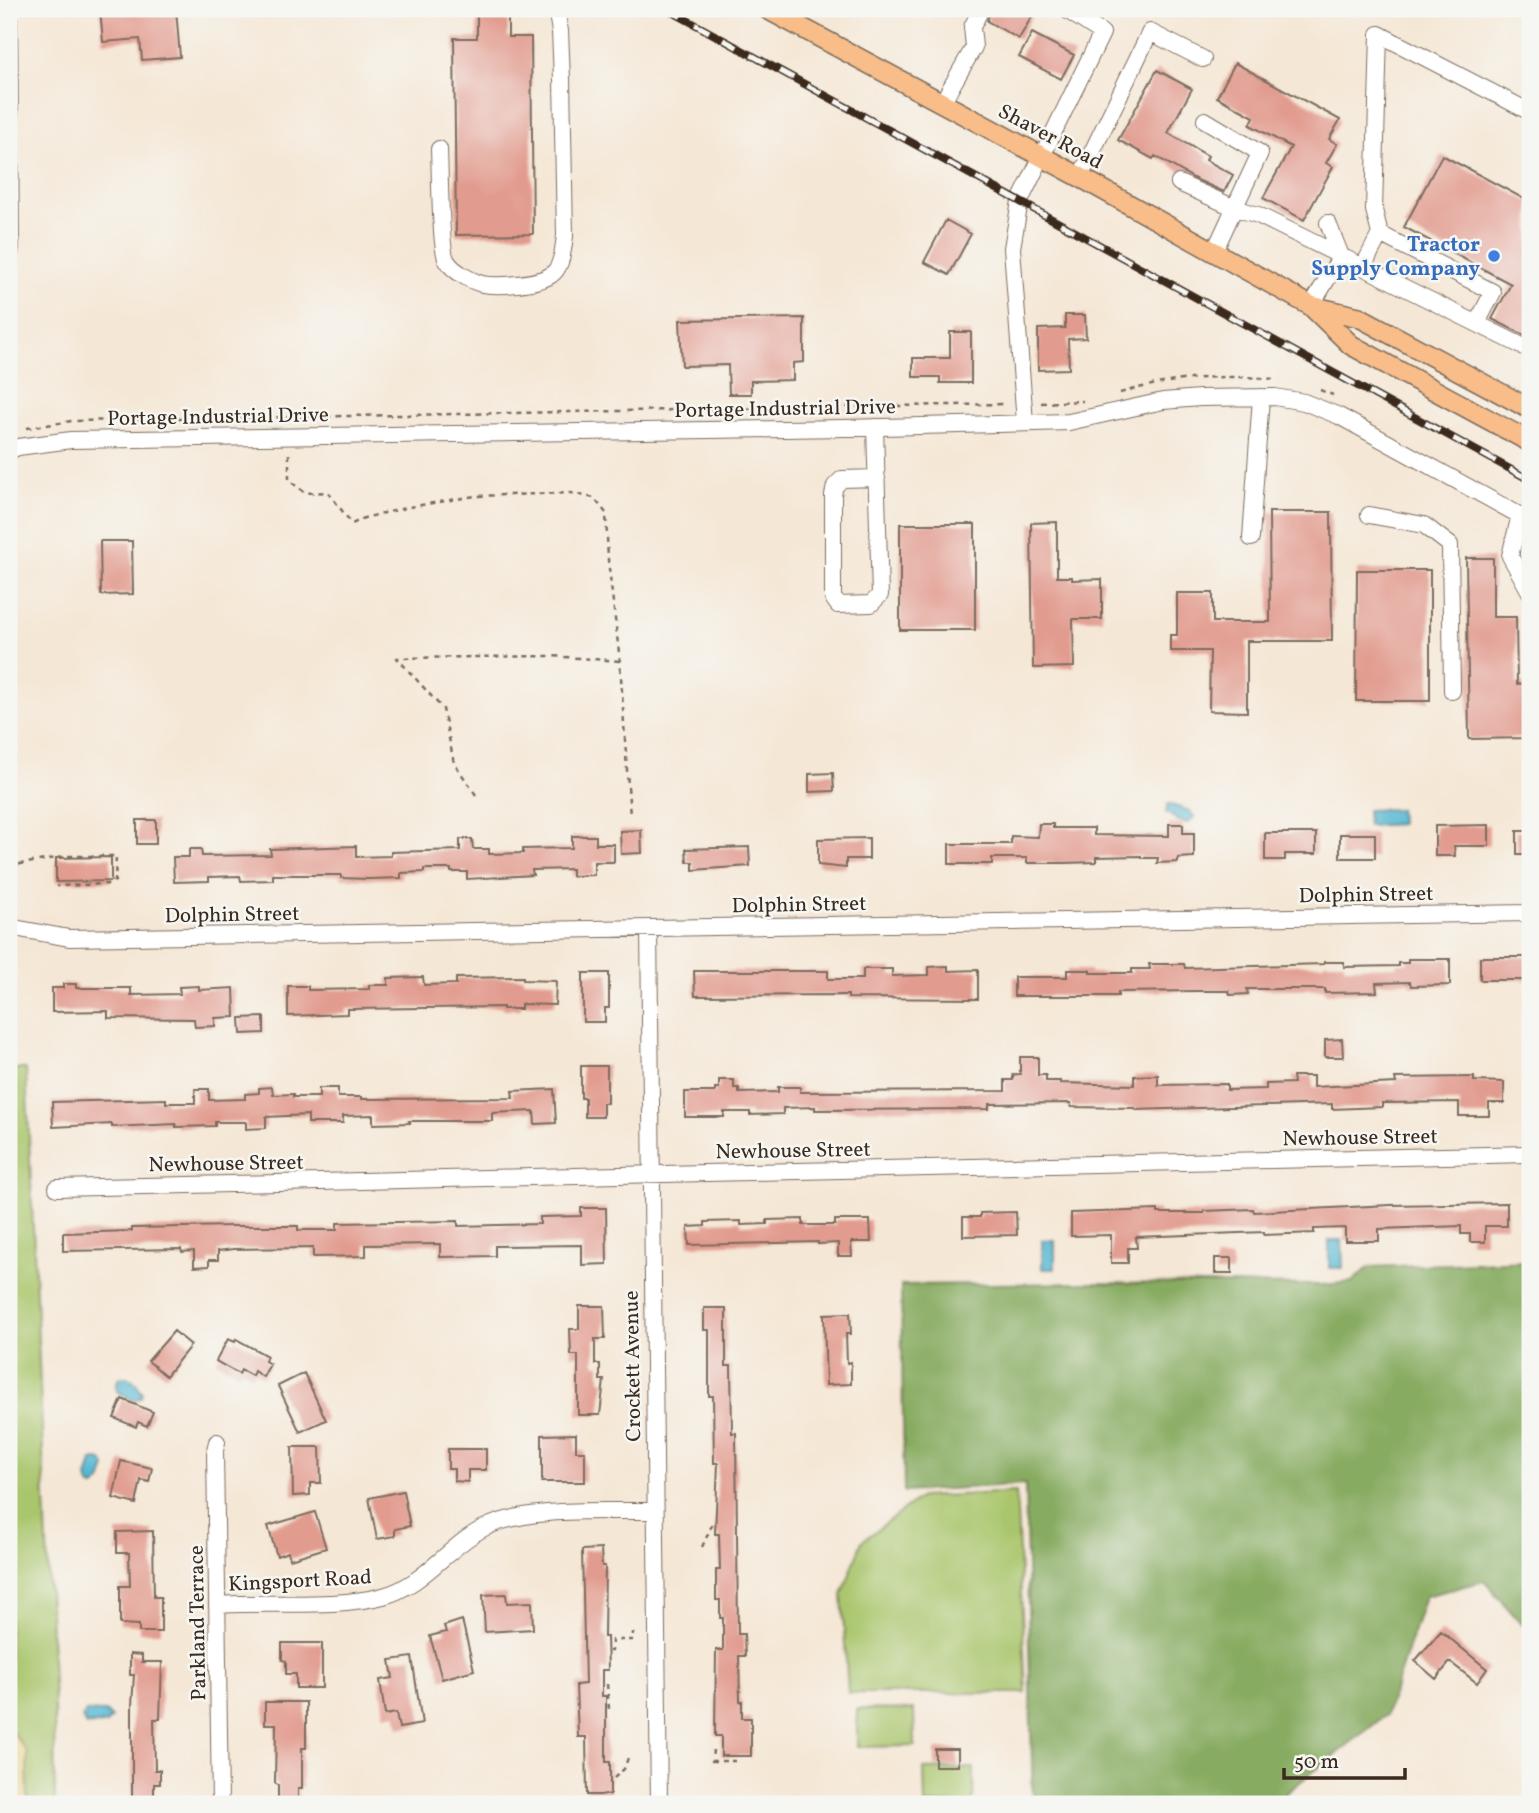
<svg xmlns="http://www.w3.org/2000/svg" width="1539" height="1813" font-family="Vollkorn,serif">
<rect width="100%" height="100%" fill="#f6f6f2"/>
<filter id="ink" filterUnits="userSpaceOnUse"><feTurbulence type="fractalNoise" baseFrequency=".0143" numOctaves="2"/><feDisplacementMap in="SourceGraphic" scale="14" xChannelSelector="R" yChannelSelector="G"/><feConvolveMatrix kernelMatrix="1 2 1 2 8 2 1 2 1" color-interpolation-filters="sRGB"/></filter>
<filter id="wash" filterUnits="userSpaceOnUse"><feTurbulence type="fractalNoise" baseFrequency=".00686" numOctaves="4" result="noise"/><feDisplacementMap in="SourceGraphic" scale="28" xChannelSelector="R" yChannelSelector="G"/><feGaussianBlur stdDeviation="1.57" result="paint"/><feColorMatrix in="noise" values="0 0 0 0 0 0 0 0 0 0 0 0 0 0 0 0 0 1.4 0 .05"/><feComposite in="paint" operator="in"/></filter>
<g filter="url(#wash)">
<rect width="100%" height="100%" fill="#f5e7d5"/>
<!-- green -->
<path fill="#aac66d" stroke="#727846" stroke-width="2" d="M9,1069H26L54,1703L55,1804H9Z
M1016,1492L1026,1693H848L842,1595L862,1541L921,1497Z
M857,1709L914,1710L915,1746L857,1747Z
M974,1768L973,1804H925L924,1769Z"/>
<!-- forest -->
<path fill="#87ab60" stroke="#616a3f" stroke-width="2" d="M1530,1261V1633L1484,1581L1425,1596L1386,1715L1286,1793L1277,1804H1033L1025,1484L904,1492L901,1285L1089,1283L1322,1285L1352,1282L1369,1267Z"/>
<!-- sand -->
<path fill="#eeda9e" stroke="#94825e" stroke-width="2" d="M9,1728L27,1752L28,1804H9Z"/>
<!-- water -->
<path fill="#55b7d3" stroke="#487078" stroke-width="2" d="M1168,804L1190,811L1194,817C1187,829 1175,819 1166,812Z
M1399,809L1400,824L1368,826L1367,810Z
M1042,1240H1055V1269H1042Z
M1329,1240H1342L1343,1268H1329Z
M127,1377L136,1383L142,1393L141,1398L133,1400L117,1391L116,1385L119,1378Z
M98,1460L102,1461L106,1467L101,1482L94,1487L89,1485L87,1478L92,1461Z
M86,1712H106L111,1718L106,1724L86,1725L83,1717Z"/>
<g id="blocks">
<!-- building -->
<path fill="#e29b8f" d="M100,9H176L180,57L142,60L140,39L103,42Z
M991,9H1036L1019,39L987,21Z
M508,12V37H531L533,234L456,235L454,38H477V13Z
M1032,33L1074,55L1061,79L1019,57Z
M1235,63L1340,120L1329,139L1337,144L1326,163L1333,167L1304,220L1263,198L1291,147L1250,125L1254,117L1217,97Z
M1157,70L1192,89L1168,133L1208,156L1206,160L1233,175L1224,192L1195,179L1155,156L1153,159L1118,140Z
M1442,155L1530,202V338L1492,319L1511,284L1404,227Z
M946,220L971,234L949,275L924,262Z
M1065,315H1085L1086,338L1068,339L1069,369L1038,370V329L1065,328Z
M804,318V362L793,363V380L751,381V394H729L728,365L682,366L680,320Z
M950,332H971V383H940V377H913V358H950Z
M1269,512H1331L1332,641H1247V712L1209,711L1210,651H1170V635H1177V593H1213V622H1270Z
M1057,522V577H1072V580L1102,579V619H1073L1074,667L1033,668L1031,523Z
M900,524H975V630H900Z
M100,541H132L133,594L101,595Z
M1466,558H1493V617H1516L1517,684L1530,683V738L1469,739Z
M1357,570H1430V701H1356Z
M833,773L834,791L809,792V774Z
M137,820H156V844H137Z
M1039,824H1053V828H1094V835L1169,836V824H1183V833H1194V857L1178,858V862L1157,863L1158,858H1141V856L1096,857V862L1064,863H1027V858H992V864H949V844H1011V836L1038,837Z
M1489,825V846H1454L1455,856H1435V826Z
M641,830L642,853L621,854L620,831Z
M1517,831H1530V854H1517Z
M1265,833H1316V854H1285V860H1265Z
M1340,834H1375V858H1340Z
M572,836H596V844H614V862H594V875L572,876V869L532,870L533,875L467,879V872H451V869H424V872L401,873V878L369,879L341,878V875H273V880L241,881L240,876L209,877V881L174,882L173,857H189V849H201L202,856L271,855L270,849L356,846V857L391,856V852L460,850V839H472L473,849H489V854L523,853V849L572,848Z
M869,838V859H846V868L818,865V839Z
M749,847L750,866L693,870V862H687L686,849Z
M111,857V881L56,882V858Z
M1480,957H1530V980H1480Z
M1408,959H1450V985L1411,986L1410,982L1376,983L1377,992L1325,993V989H1247L1248,994L1230,995L1229,991H1197L1118,992V996H1014V977H1067V970H1090V973H1132V969H1150L1149,964H1184L1185,968L1324,964V962H1344V967L1398,966V963H1408Z
M948,966V971L978,970V999L848,998V995L695,996L694,971H828V979H863V969H892V976L929,975V967Z
M583,973H609V1008H605V1022H583Z
M423,977L424,985L456,984V978L523,977V980L556,981L555,1005L521,1004V1009H503V1007L347,1009V1014L288,1016V986H308V990L369,989V985H388V978Z
M63,984H76V988H131V995L180,994L179,987L199,986V990L234,988L235,1017L215,1018V1026L195,1027L194,1019L108,1018V1011L52,1012V988H63Z
M264,1017V1033L241,1034L240,1018Z
M1342,1039L1343,1057H1325V1040Z
M1020,1057H1038V1075H1046V1081H1060V1083L1134,1085V1076L1158,1075V1085L1227,1084V1090L1266,1089V1084L1294,1083L1293,1076H1313V1087L1396,1083L1395,1078L1474,1077V1081L1504,1082V1103H1489V1116H1459V1102L1382,1103V1107L1332,1109V1104L1135,1110V1108L1071,1107V1103L989,1104V1109L815,1110V1107L783,1108V1114L750,1115V1112H724V1117H685V1092H715V1088H719V1080H734V1088H739V1093L778,1092V1087H800V1092L1005,1091V1080H1013V1075L1020,1074Z
M581,1066H607V1103H603V1117H585V1098H581Z
M272,1087L273,1095L293,1094V1097H319V1088H338V1097H361V1099L513,1098L512,1091L554,1089L556,1123L535,1124L534,1111L492,1113V1121H409L410,1123L373,1124V1115L343,1116V1123H308V1115L266,1117V1128L246,1129V1122H215V1126L176,1127V1124L112,1127V1124L53,1127L52,1102L166,1099V1103H195V1089H209V1100L245,1099V1094L259,1093V1088Z
M1507,1203V1226H1485V1242H1470V1234H1461V1226L1379,1229V1241H1345V1228L1314,1229V1233L1264,1235V1232L1136,1237L1137,1248H1128V1263H1111V1235L1071,1236V1213L1158,1210V1213H1204V1211L1253,1209L1254,1212L1390,1205Z
M581,1208H606L607,1264L582,1265V1245L495,1246V1256L440,1257V1244L366,1245V1256L313,1257V1248L234,1249L218,1251V1260H209V1266L194,1267V1251L182,1252L181,1249L63,1251V1233L132,1231V1228L233,1226H298V1230H337V1223L458,1221V1226L540,1224V1217L581,1216Z
M1016,1212L1017,1235L963,1236V1217H980V1213Z
M803,1219V1225H835V1220H870L871,1242H851L852,1256H838V1243L818,1244V1242L689,1245L688,1227L705,1226V1222L741,1221V1225L767,1224V1220Z
M1215,1258H1232V1273H1215Z
M579,1306H604L605,1339H595V1364H600V1380H604L600,1415H578V1355H571L570,1329H579Z
M704,1308H726V1366H731L732,1433H736L738,1634H744L745,1656H739L740,1701H742V1718H751V1756H721V1736H715L716,1650H723V1618H720V1600H716V1570H720L719,1534H715L718,1463H714L713,1396H709V1330H704Z
M850,1313L851,1334H846L847,1363L851,1362V1384L826,1385L824,1314Z
M174,1331L191,1345L166,1376L148,1361Z
M228,1339L235,1342L236,1339L267,1356L265,1361L270,1364L263,1377L254,1371L252,1376L241,1370L239,1374L216,1361Z
M304,1373L326,1420L300,1432L278,1386Z
M122,1399L153,1412L147,1426L138,1422L136,1427L114,1418Z
M576,1434V1451H585V1482H542V1435Z
M292,1447H320L321,1483H310V1495L293,1496Z
M448,1449H486V1470H468V1482L454,1481V1469H448Z
M121,1461L152,1468L149,1482L141,1480L136,1504L113,1498Z
M403,1491L410,1526L395,1529V1536L377,1539L369,1498Z
M315,1512L326,1548L290,1559L288,1552L277,1556L268,1526Z
M153,1531L154,1597H161V1632H139V1625L120,1624V1586H130L129,1553H117V1532Z
M601,1549L602,1566H605L604,1637H607L608,1670H602V1696H606V1762H610V1795H587L586,1737H578L576,1685L585,1684L582,1550Z
M506,1594L507,1603L532,1602L533,1629L485,1632L483,1595Z
M462,1620L474,1670L442,1679L430,1636L446,1632L444,1626Z
M1441,1631L1487,1669L1477,1683L1450,1662L1436,1679L1415,1661Z
M282,1643H322V1688H296V1674H286V1661L282,1660Z
M130,1654L142,1655V1662H162L160,1719H154L155,1770H160V1784H154V1804H132V1705L134,1675H130Z
M412,1657L422,1724L399,1728L396,1713L385,1715L380,1680L393,1678L390,1660Z
M265,1702H306V1748H302V1788H298V1804H278V1785L275,1783L276,1724H265Z
M935,1749H958V1766H935Z"/>
</g>
</g>
<g filter="url(#ink)">
<use href="#blocks" fill-opacity="0" stroke="#7c6c5e" stroke-width="2"/>
<g fill="none" stroke-linecap="round" stroke-linejoin="round">
<!-- minor casing -->
<g stroke="#7c6c5e" stroke-width="18">
<path id="minor" d="M942,103L974,47L972,27L981,9
M1205,120L1260,153L1214,252
M439,149C440,168 440,251 447,261C453,271 471,281 482,284C497,287 538,284 551,275C562,268 563,249 565,236L562,79L560,31L556,9
M1080,177L1150,32L1203,59
M1179,183L1235,208L1258,215L1363,267L1380,234L1374,210L1379,34L1530,112
M1380,234L1493,292L1477,323
M9,259L11,247L9,9
M1363,267L1530,350
M1311,306L1341,256L1328,223
M1025,423L1012,248L1020,201L1102,33L1065,9
M875,427L880,595L871,604L838,605L833,598V495L835,486L842,479L877,478
M9,451L18,447L71,440L844,428L1069,422L1163,401L1200,398L1275,397L1304,402L1339,416L1530,521
M1369,515L1424,525L1450,545L1452,691
M1520,515L1510,556L1530,592
M1251,538L1261,397
M9,927L69,938L1530,913
M649,928L659,1804
M57,1188L1530,1154
M217,1442L215,1450L220,1804
M217,1605C269,1601 333,1609 383,1596C423,1586 448,1546 484,1528C530,1506 604,1512 654,1511"/>
</g>
<!-- major casing -->
<g stroke="#7c6c5e" stroke-width="22">
<path id="major" d="M767,9L1080,177L1311,306L1351,345L1530,442
M1311,306L1359,317L1530,409"/>
</g>
<!-- path -->
<path stroke="#7c6c5e" stroke-width="2.5" stroke-dasharray="5 5" stroke-linecap="butt" d="M1320,390L1333,395
M1120,393C1171,378 1221,374 1273,379
M1041,403L1083,401
M27,428L72,421L1006,404
M289,454V480L305,493L328,492L352,524L364,518L409,507L475,496L571,493L594,498L606,513L608,560L620,661L630,817
M476,795L454,763L443,709L397,658L552,656L620,661
M9,866L68,856H116L115,881L108,884L57,886
M702,1547L713,1523
M609,1651H612V1640H633V1632
M607,1684L609,1709
M713,1750L712,1761H735
M614,1778L624,1769L629,1755"/>
<!-- minor -->
<use href="#minor" stroke="#fff" stroke-width="16"/>
<!-- major -->
<use href="#major" stroke="#f8bd88" stroke-width="19"/>
<!-- rail casing -->
<g stroke="#3b2a1e" stroke-width="8">
<path id="rail" d="M667,9L1530,480"/>
</g>
<!-- rail -->
<use href="#rail" stroke="#f6f6f2" stroke-width="5" stroke-dasharray="16" stroke-linecap="butt"/>
</g>
</g>
<!-- markers -->
<circle fill="#3f7fe0" stroke="#f6f6f2" stroke-width="2.5" cx="1494" cy="256" r="7"/>
<g text-anchor="middle" stroke-width="5" stroke-linejoin="round" paint-order="stroke">
<!-- street labels -->
<g font-size="21" fill="#3b2a1e" stroke="#f6f6f2">
<text transform="translate(1051 136) rotate(28)" y="7">Shaver Road</text>
<text transform="translate(785 408) rotate(-1)" y="7">Portage Industrial Drive</text>
<text transform="translate(218 416) rotate(-1)" y="7">Portage Industrial Drive</text>
<text transform="translate(1366 894) rotate(-1)" y="7">Dolphin Street</text>
<text transform="translate(799 904) rotate(-1)" y="7">Dolphin Street</text>
<text transform="translate(232 914) rotate(-1)" y="7">Dolphin Street</text>
<text transform="translate(1360 1137) rotate(-1)" y="7">Newhouse Street</text>
<text transform="translate(793 1150) rotate(-1)" y="7">Newhouse Street</text>
<text transform="translate(226 1163) rotate(-1)" y="7">Newhouse Street</text>
<text transform="translate(632 1366) rotate(-91)" y="7">Crockett Avenue</text>
<text transform="translate(300 1580) rotate(-3)" y="7">Kingsport Road</text>
<text transform="translate(197 1623) rotate(-91)" y="7">Parkland Terrace</text>
</g>
<!-- shop labels -->
<g font-size="21" font-weight="bold" fill="#366cbe" stroke="#f6f6f2" text-anchor="end">
<text x="1480" y="251">Tractor<tspan x="1480" dy="24">Supply Company</tspan></text>
</g>
</g>
<!-- margin -->
<rect width="1539" height="1813" fill="none" stroke="#f6f6f2" stroke-width="35"/>
<!-- scale -->
<path d="M1284 1768v10h121v-10" fill="none" stroke="#3b2a1e" stroke-width="3.5"/>
<text x="1294" y="1768" font-size="21" fill="#3b2a1e" stroke="#f6f6f2" stroke-width="5" paint-order="stroke">50 m</text>
</svg>
